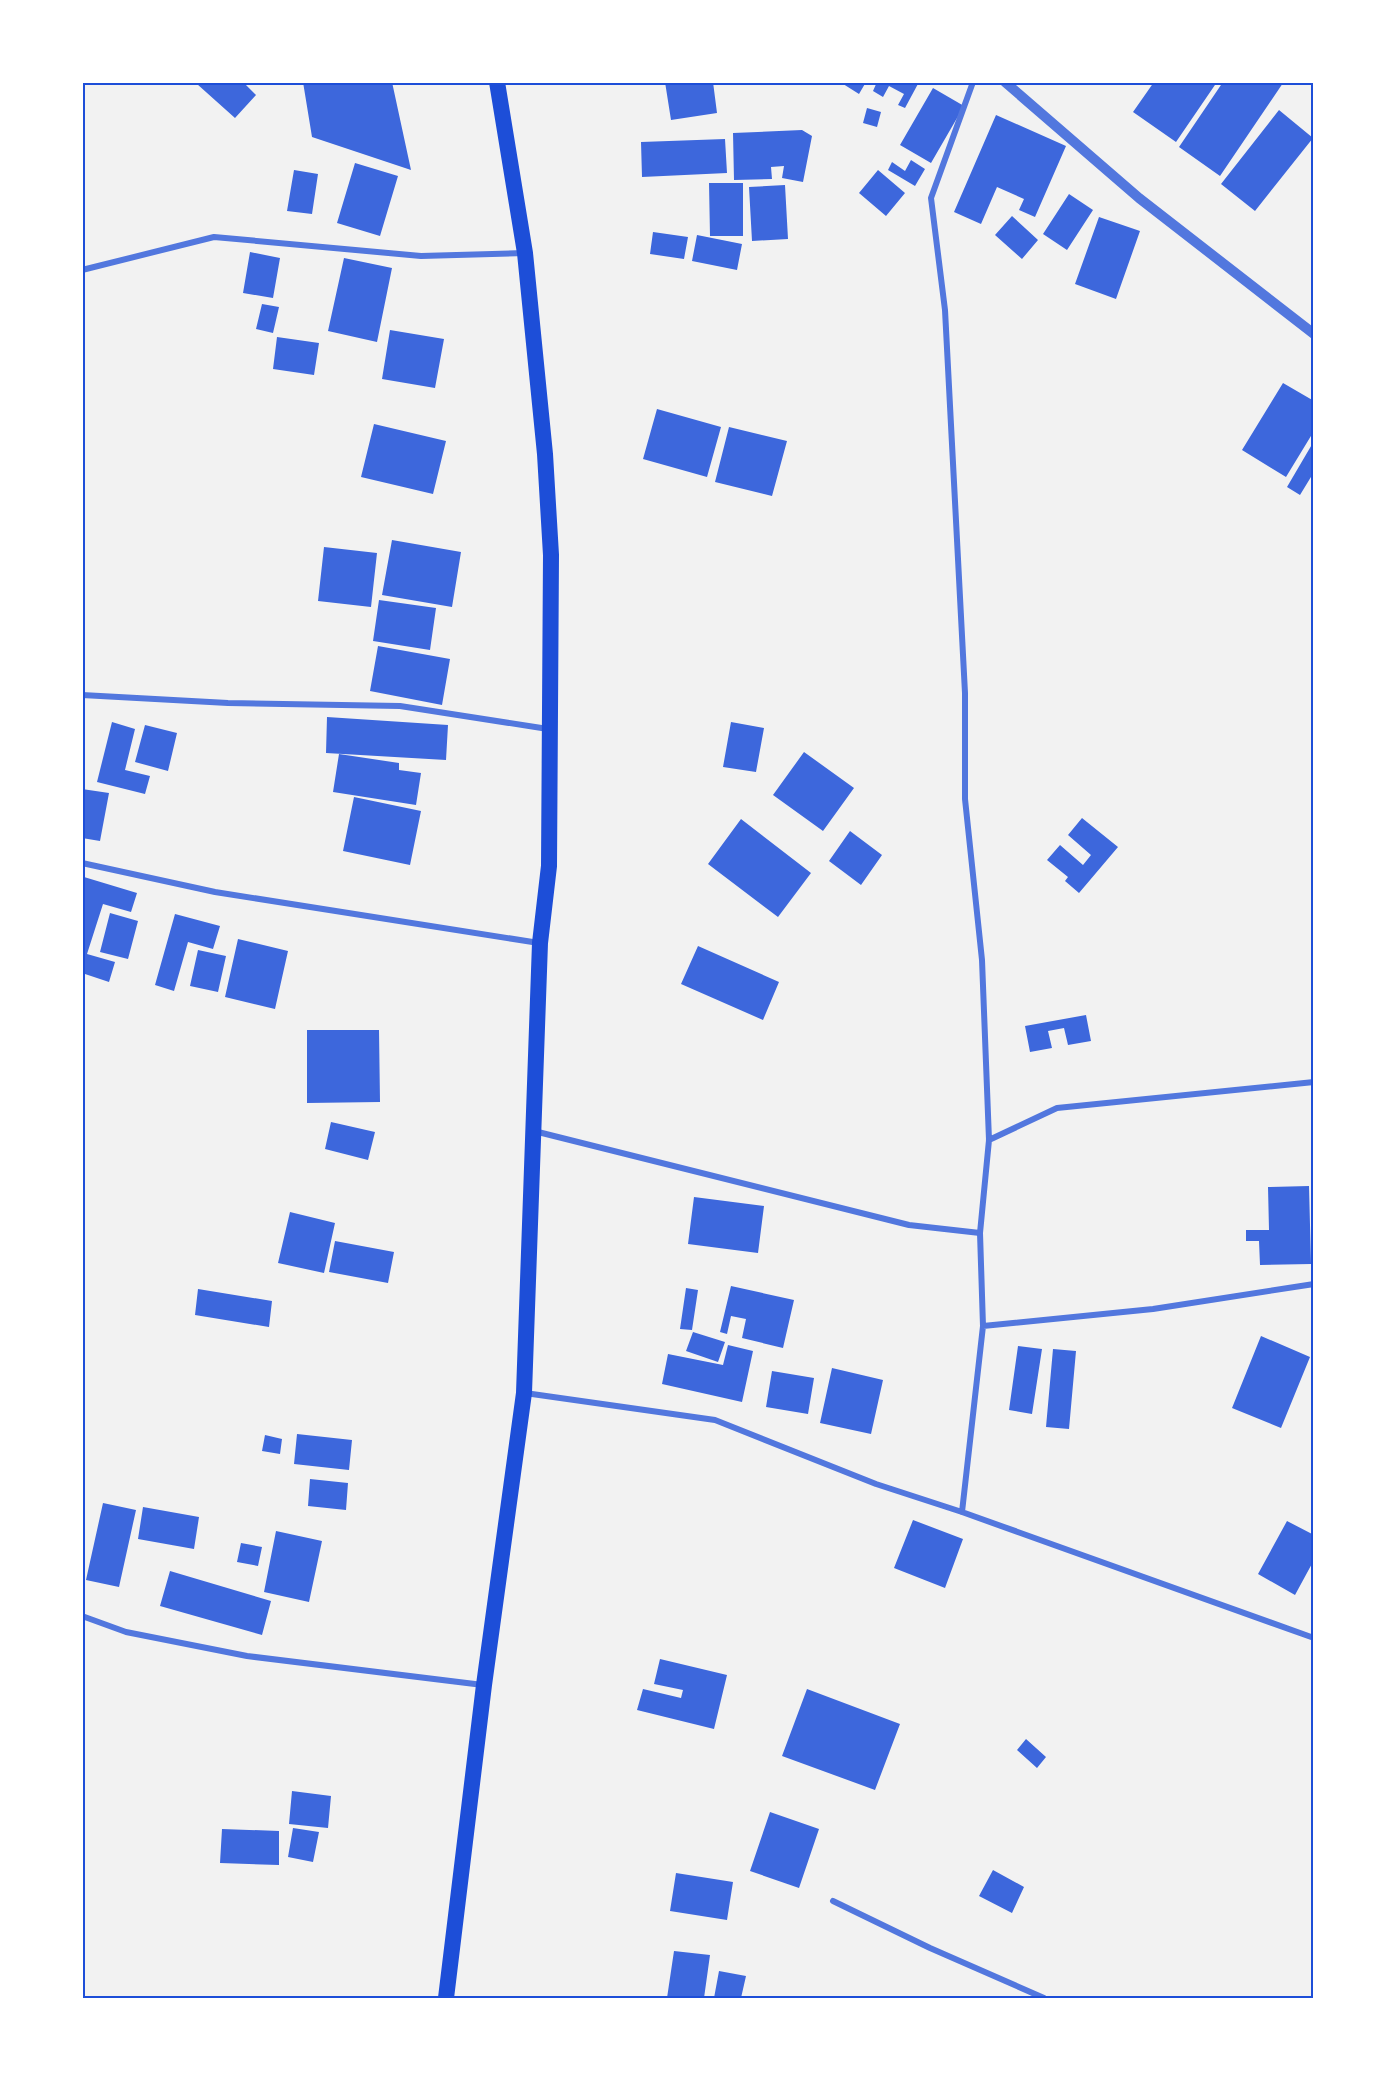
<svg xmlns="http://www.w3.org/2000/svg" width="1396" height="2081" font-family="'Alegreya Sans',sans-serif">
<rect width="100%" height="100%" fill="#f2f2f2"/>
<!-- building -->
<path fill="#3d67dc" d="M199,82H243L256,95L235,118L197,84Z
M303,82H392L411,170L312,137Z
M665,82H713L717,113L671,120Z
M840,82H866L859,94Z
M877,82H919L905,108L898,105L904,94L889,86L883,97L873,91Z
M1154,82H1217L1176,142L1133,112Z
M1223,82L1283,83L1220,176L1179,147Z
M933,88L964,106L931,163L900,145Z
M867,108L881,112L877,127L863,123Z
M1279,110L1313,138L1255,211L1221,184Z
M996,115L1066,146L1035,217L1019,210L1024,199L997,187L981,224L954,212Z
M802,130L812,136L803,182L782,178L784,166L771,167L772,179L734,180L733,133Z
M725,139L727,173L642,177L641,142Z
M911,160L925,169L915,186L888,170L892,162L905,171Z
M355,163L398,176L380,236L337,223Z
M294,170L318,174L312,214L287,211Z
M878,170L905,193L886,216L859,193Z
M709,183H743V236H710Z
M785,185L788,239L752,241L749,187Z
M1069,194L1093,210L1067,250L1043,234Z
M1012,216L1038,240L1022,259L995,235Z
M1099,217L1140,231L1116,299L1075,284Z
M653,232L688,237L684,259L650,254Z
M697,235L742,244L737,270L692,261Z
M250,252L280,258L273,298L243,293Z
M344,258L392,268L377,342L328,331Z
M262,304L279,307L273,333L256,329Z
M390,330L444,339L435,388L382,379Z
M277,337L319,343L314,375L273,369Z
M1283,383L1314,401V431L1286,477L1242,450Z
M657,409L721,427L707,477L643,459Z
M374,424L446,441L433,494L361,477Z
M729,427L787,441L772,496L715,482Z
M1314,441V472L1300,495L1287,487Z
M392,540L461,552L452,607L382,595Z
M324,547L377,553L371,607L318,601Z
M379,600L436,608L430,650L373,641Z
M378,646L450,659L442,705L370,691Z
M327,717L448,725L446,760L326,753Z
M112,722L135,729L125,770L150,776L145,794L97,782Z
M731,722L764,728L756,772L723,767Z
M145,725L177,733L168,771L135,762Z
M804,752L854,788L823,831L773,795Z
M339,754L399,763V770L421,773L416,805L333,792Z
M82,789L109,793L100,841L82,838Z
M354,797L421,811L410,865L343,851Z
M1082,818L1118,847L1079,893L1065,881L1068,877L1047,860L1060,845L1083,865L1091,855L1068,835Z
M741,819L811,873L778,917L708,864Z
M850,831L882,855L861,885L829,861Z
M84,877L137,893L131,912L103,904L87,954L115,962L109,982L82,973V882Z
M110,913L138,921L128,959L100,952Z
M175,914L220,926L213,949L188,942L174,991L155,985Z
M238,939L288,951L275,1009L225,997Z
M698,946L779,982L763,1020L681,984Z
M198,950L226,956L218,992L190,986Z
M1086,1015L1091,1041L1068,1045L1064,1028L1048,1031L1052,1048L1030,1052L1025,1026Z
M307,1030H379L380,1102L307,1103Z
M331,1122L375,1132L368,1160L325,1149Z
M1309,1186L1311,1264L1260,1265L1259,1241H1246V1230H1269L1268,1187Z
M694,1197L764,1206L758,1253L688,1244Z
M290,1212L335,1223L324,1273L278,1263Z
M335,1241L394,1252L388,1283L329,1272Z
M731,1286L794,1300L783,1348L742,1338L746,1319L731,1316L727,1334L720,1332Z
M686,1288L698,1290L692,1330L680,1329Z
M198,1289L272,1301L269,1327L195,1315Z
M693,1332L725,1342L718,1362L686,1351Z
M1261,1336L1310,1357L1281,1428L1232,1408Z
M728,1345L753,1351L742,1402L662,1384L668,1354L723,1365Z
M1018,1346L1042,1349L1032,1414L1009,1410Z
M1053,1349L1076,1351L1069,1429L1046,1427Z
M832,1368L883,1380L871,1434L820,1423Z
M772,1371L814,1378L808,1414L766,1407Z
M297,1434L352,1440L349,1470L294,1464Z
M265,1435L282,1439L280,1454L262,1451Z
M310,1479L348,1483L346,1510L308,1506Z
M103,1503L136,1510L119,1587L86,1580Z
M143,1507L199,1517L194,1549L138,1539Z
M913,1520L963,1539L945,1588L894,1568Z
M1287,1521L1314,1535V1560L1295,1595L1258,1574Z
M276,1531L322,1541L309,1602L264,1592Z
M241,1543L262,1547L258,1566L237,1562Z
M170,1571L271,1601L262,1635L160,1606Z
M660,1659L727,1675L714,1729L637,1710L643,1689L681,1698L683,1690L654,1684Z
M807,1689L900,1724L875,1790L782,1756Z
M1026,1739L1046,1757L1037,1768L1017,1750Z
M292,1791L331,1796L328,1828L289,1824Z
M770,1812L819,1829L799,1888L750,1871Z
M293,1828L319,1832L313,1862L288,1857Z
M222,1829L279,1831V1865L220,1863Z
M993,1870L1024,1887L1012,1913L979,1896Z
M676,1873L733,1882L727,1920L670,1911Z
M674,1951L710,1955L704,1998H667Z
M719,1971L746,1976L741,1998H714Z"/>
<g fill="none" stroke-linecap="round" stroke-linejoin="round">
<!-- minor -->
<path stroke="#5277de" stroke-width="6" d="M82,270L214,237L421,256L525,253
M82,695L228,703L400,706L548,729
M82,863L215,892L539,943
M534,1131L909,1225L980,1233L989,1140L982,960L965,799V693L945,310L931,198L973,82
M989,1140L1057,1108L1314,1082
M983,1326L1153,1309L1314,1284
M525,1393L715,1420L876,1484L962,1512L1314,1638
M962,1512L983,1326L980,1233
M82,1616L126,1632L247,1656L483,1685
M833,1901L930,1948L1044,1998"/>
<!-- tertiary -->
<path stroke="#5277de" stroke-width="10" d="M1005,82L1139,198L1314,334"/>
<!-- trunk -->
<path stroke="#1d4ed8" stroke-width="16" d="M446,1998L484,1685L524,1393L540,943L549,866L551,555L545,454L525,253L497,82"/>
</g>
<!-- border -->
<rect width="1396" height="2081" fill="none" stroke="#ffffff" stroke-width="168"/>
<rect x="84" y="84" width="1228" height="1913" fill="none" stroke="#1d4ed8" stroke-width="2"/>
</svg>
